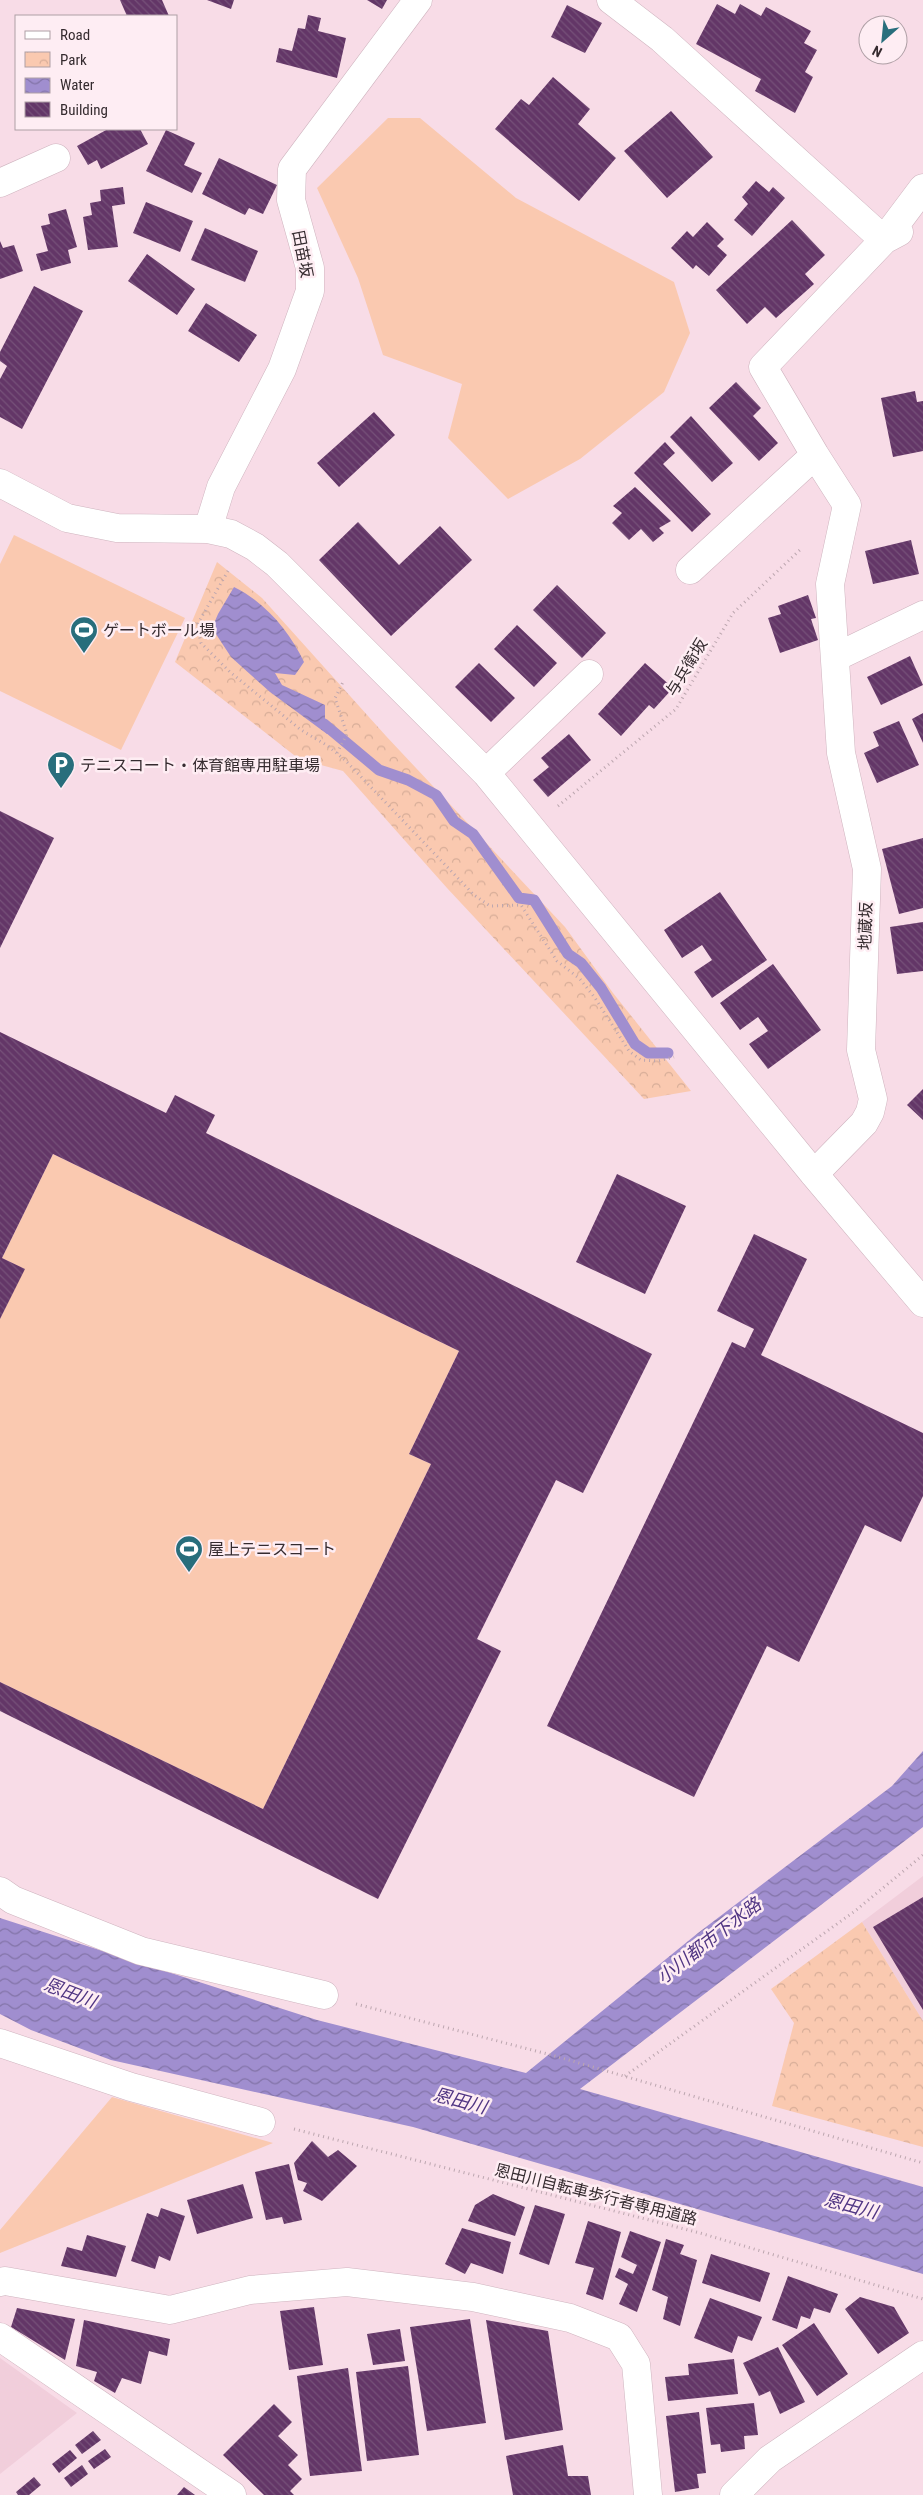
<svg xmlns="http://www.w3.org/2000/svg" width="923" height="2495" font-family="'Roboto Condensed','Noto Sans JP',sans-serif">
<defs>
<pattern id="park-crowns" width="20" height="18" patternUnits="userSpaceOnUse" patternTransform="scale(1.25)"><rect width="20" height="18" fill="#fac9b0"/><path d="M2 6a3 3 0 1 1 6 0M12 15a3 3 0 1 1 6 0" fill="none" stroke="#d7ad98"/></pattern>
<pattern id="water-waves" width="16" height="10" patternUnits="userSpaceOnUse" patternTransform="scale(1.25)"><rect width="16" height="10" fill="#a08ecf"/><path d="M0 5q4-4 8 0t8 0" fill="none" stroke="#8374a8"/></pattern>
<pattern id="building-back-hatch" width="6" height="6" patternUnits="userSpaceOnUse" patternTransform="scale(1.25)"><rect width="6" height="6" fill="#633667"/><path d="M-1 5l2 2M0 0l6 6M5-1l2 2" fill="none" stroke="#765179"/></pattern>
</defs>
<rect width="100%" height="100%" fill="#f8dce7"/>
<!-- built -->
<path fill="#f1cedb" d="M923,1876V2021L862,1922Z
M0,2358L77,2413L0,2474Z"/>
<!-- grass -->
<path fill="#fac9b0" d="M388,118H420L516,198L674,282L690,333L664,392L580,459L508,499L448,438L462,384L383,355L358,278L317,188Z
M14,535L185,618L121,750L0,691V564Z
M53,1154L459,1351L409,1454L431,1464L263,1809L0,1682V1319L24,1269L2,1258Z
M112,2097L273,2143L0,2253V2230Z"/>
<!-- park -->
<path fill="url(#park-crowns)" d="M217,562L262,598L386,736L565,927L613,993L691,1091L644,1099L447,888L343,771L299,759L175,662Z
M862,1922L923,2021V2147L772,2106L794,2023L771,1989Z"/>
<!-- water -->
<path fill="url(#water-waves)" d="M234,587C265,602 290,632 304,662L295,675L275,673L282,685L325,705V723L335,732L327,734L270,692L231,657L212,628L218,614Z
M923,1751V1827L580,2089L923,2187V2274L413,2127L111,2060L31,2030L0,2014V1918L317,2020L526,2073L698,1933L892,1786Z"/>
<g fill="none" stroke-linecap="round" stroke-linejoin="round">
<!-- stream -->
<path stroke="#a08ecf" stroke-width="11" d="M324,724L379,770L408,780L436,795L454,821L473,834L519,898L534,900L568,954L581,963L601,988L635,1044L648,1053H668"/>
</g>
<!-- building -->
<path fill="url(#building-back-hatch)" d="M120,0H162L169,16H127Z
M207,0H234L231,9Z
M367,0H387L382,9Z
M717,4L735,14L740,4L761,16L766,7L811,31L804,43L817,50L805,72L813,77L795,113L755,91L761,79L696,44Z
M567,5L602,23L585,53L551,37Z
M308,15L321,18L318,31L346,38L337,78L276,62L279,48L292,51L298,28L305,29Z
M553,77L590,109L578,124L616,158L579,201L495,129L521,99L529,105Z
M671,111L713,157L667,198L624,151Z
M108,129H140L148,144L101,169L97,160L88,165L77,146Z
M166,130L195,143L184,165L202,173L192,193L146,171Z
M219,158L277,185L263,214L249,208L245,215L202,194Z
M756,181L769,192L773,187L785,198L752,236L734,220L748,204L742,197Z
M123,187L125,204L112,206L118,247L88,250L83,217L92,215L90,203L101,201L100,190Z
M146,202L193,221L180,252L133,233Z
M66,209L77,247L68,250L71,263L41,271L36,254L48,251L41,226L50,224L48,214Z
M792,220L825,255L805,274L814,284L776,318L765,307L747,324L716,290Z
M707,222L724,239L717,246L727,255L709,276L696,265L693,269L671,248L687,231L693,237Z
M205,228L258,251L245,282L191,260Z
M0,241L3,248L14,245L23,271L0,279Z
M147,254L195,289L177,315L128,281Z
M34,286L83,311L22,429L0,417V379L7,366L0,361V352Z
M206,303L257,335L239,362L188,331Z
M736,382L761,408L753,416L778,443L759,461L709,408Z
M915,391L917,402L923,401V451L893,457L881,398Z
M374,412L395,435L339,487L317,463Z
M691,416L733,463L712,482L670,437Z
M665,442L675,453L663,464L711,514L692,532L634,473Z
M635,487L671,521L659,528L664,533L653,542L641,529L629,540L612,523L622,513L613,506Z
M358,522L399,565L440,526L472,560L391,636L319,560Z
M911,540L919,574L873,584L865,551Z
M557,585L606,633L582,658L533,610Z
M808,595L816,618L811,619L818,640L780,653L768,618L781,614L778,606Z
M517,625L557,663L534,687L494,649Z
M910,656L923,685L881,705L867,677Z
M479,663L515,698L491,722L455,687Z
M645,663L673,688L654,709L649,705L621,736L598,714Z
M923,713V743L912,719Z
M899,721L919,765L877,783L864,753L879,746L873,732Z
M569,734L591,760L548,797L533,780L549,767L541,758Z
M0,811L54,838L0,948Z
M923,838V908L899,914L882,849Z
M720,892L767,960L712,998L694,972L712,960L702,945L682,958L664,930Z
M923,922V971L897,974L890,927Z
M773,964L821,1030L768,1069L749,1044L768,1031L758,1017L740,1030L720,1003Z
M0,1032L166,1113L175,1095L215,1115L206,1133L652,1354L583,1493L556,1480L477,1639L501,1651L378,1899L0,1711V1682L263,1809L431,1464L409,1454L459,1351L53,1154L2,1258L25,1269L0,1319Z
M923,1089V1120L907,1105Z
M617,1174L686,1206L645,1294L576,1262Z
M754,1234L807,1259L761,1355L923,1433V1496L901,1542L865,1525L799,1662L767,1646L694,1797L547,1726L732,1342L745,1348L754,1329L717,1311Z
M923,1897V2010L873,1927Z
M312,2141L328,2157L338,2150L357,2166L322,2201L303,2191L307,2183L298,2180L294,2163Z
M289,2164L302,2220L284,2224L282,2217L266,2220L255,2172Z
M243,2184L253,2218L197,2234L187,2200Z
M493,2194L525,2207L515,2236L468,2221L475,2205Z
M535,2205L565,2214L549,2265L519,2254Z
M161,2208L185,2216L170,2261L159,2256L155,2269L131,2261L147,2213L158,2217Z
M588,2221L621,2232L603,2300L586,2294L594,2268L575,2263Z
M462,2228L511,2242L503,2274L471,2263L465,2274L445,2264Z
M630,2231L661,2242L637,2312L619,2304L628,2284L615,2277L619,2268L633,2274L637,2265L621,2257Z
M87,2235L126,2246L116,2277L61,2266L67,2247L82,2251Z
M666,2239L684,2245L680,2254L697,2260L680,2326L663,2319L668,2297L652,2290Z
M711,2254L770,2273L760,2302L702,2283Z
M788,2276L838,2294L830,2313L814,2308L810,2319L801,2316L797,2329L772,2320Z
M860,2297L894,2307L909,2333L878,2354L845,2309Z
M710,2298L762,2317L752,2341L738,2336L732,2353L694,2338Z
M314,2307L323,2365L289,2370L280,2311Z
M17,2308L75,2319L65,2360L11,2327Z
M470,2319L486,2423L427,2431L410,2327Z
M84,2320L170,2339L167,2356L149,2351L141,2384L122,2378L115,2393L94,2381L97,2372L76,2366Z
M486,2320L548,2331L563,2430L505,2440Z
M814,2323L848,2374L817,2396L782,2345Z
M400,2329L405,2361L373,2365L367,2334Z
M778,2347L805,2402L780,2414L770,2391L759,2396L743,2363Z
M734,2359L738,2394L668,2401L665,2377L689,2375L688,2364Z
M408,2366L419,2455L367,2461L356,2372Z
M348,2368L362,2471L310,2476L297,2376Z
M754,2403L758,2435L744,2436L745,2449L721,2452L720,2444L711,2445L706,2408Z
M274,2404L292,2422L278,2436L298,2455L288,2465L302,2479L290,2491L294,2495H264L223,2455Z
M699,2412L706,2473L697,2474L699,2488L675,2492L666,2416Z
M93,2431L101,2440L82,2454L75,2445Z
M563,2445L568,2476H588L591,2495H513L506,2456Z
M105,2449L111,2457L94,2469L88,2461Z
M70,2450L77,2458L59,2473L52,2464Z
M82,2465L88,2474L71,2487L64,2478Z
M34,2477L41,2485L29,2495H18L16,2492Z
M184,2487L195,2495H177Z"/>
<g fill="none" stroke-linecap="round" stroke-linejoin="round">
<!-- minor casing -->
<g stroke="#cfb4bf" stroke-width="29">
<path id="minor" d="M611,0L662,39L884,240L899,232
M0,183L56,158
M0,483L67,518L117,528L208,529L231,534L255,547L277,564L486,773L814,1174L923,1303
M208,529L221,487L282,369L310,291V268L291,200L292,169L418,0
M690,570L815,455
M836,657L923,615
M486,773L589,674
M814,1174L864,1123L870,1112L873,1099L861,1050L867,869L841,753L830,584L847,505L815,455L763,367L884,240L923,188
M0,1891L13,1900L141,1951L324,1995
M0,2043L131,2087L261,2122
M0,2282L5,2281L170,2310L250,2290L347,2282L473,2297L570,2318L619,2337L636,2364L648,2495
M0,2337L232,2495
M734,2495L770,2459L923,2355"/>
</g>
<!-- path -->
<path stroke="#bca6af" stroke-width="3" stroke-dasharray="1 4" stroke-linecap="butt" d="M228,571L197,625L201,643L230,672L301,730L328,746L345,760L474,895L490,906L521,905L557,961L580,979L595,998L629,1051L641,1060L658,1061L674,1057
M337,753L347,734L335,698L344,680
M558,806L676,709L733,613L802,548
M356,2004L555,2056L923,2163
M625,2076L855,1911L923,1855
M294,2129L700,2233L923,2299"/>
<!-- minor -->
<use href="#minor" stroke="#fff" stroke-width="28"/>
</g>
<!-- icons -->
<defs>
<g id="stadium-pin" transform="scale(1.4375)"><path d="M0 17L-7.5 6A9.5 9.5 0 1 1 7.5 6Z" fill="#286e7c" stroke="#feedf3"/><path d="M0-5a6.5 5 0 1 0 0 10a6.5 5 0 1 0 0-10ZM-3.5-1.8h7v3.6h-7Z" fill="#fff"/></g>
<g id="parking-pin" transform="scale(1.4375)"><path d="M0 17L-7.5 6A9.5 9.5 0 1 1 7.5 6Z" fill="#286e7c" stroke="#feedf3"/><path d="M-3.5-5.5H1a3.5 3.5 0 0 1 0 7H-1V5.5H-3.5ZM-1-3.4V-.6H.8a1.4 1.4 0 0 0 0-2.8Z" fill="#fff"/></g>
</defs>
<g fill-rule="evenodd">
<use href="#stadium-pin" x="84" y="630"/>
<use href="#parking-pin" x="61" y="765"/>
<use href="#stadium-pin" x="189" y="1549"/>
</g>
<g text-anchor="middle" stroke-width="5" stroke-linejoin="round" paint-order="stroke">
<!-- street labels -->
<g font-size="16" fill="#352b2f" stroke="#feedf3">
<text transform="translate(303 254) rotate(79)" y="6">田苗坂</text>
<text transform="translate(686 667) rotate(-59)" y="6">与兵衛坂</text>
<text transform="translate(865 926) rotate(-88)" y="6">地蔵坂</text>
<text transform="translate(596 2194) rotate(14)" y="6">恩田川自転車歩行者専用道路</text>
</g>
<!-- poi labels -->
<g font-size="16" fill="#352b2f" stroke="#feedf3" text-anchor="start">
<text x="103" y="636">ゲートボール場</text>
<text x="80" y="771">テニスコート・体育館専用駐車場</text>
<text x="208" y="1555">屋上テニスコート</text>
</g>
<!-- water labels -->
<g font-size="18" font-style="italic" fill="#503583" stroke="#feedf3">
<text transform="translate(709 1941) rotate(-38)" y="6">小川都市下水路</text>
<text transform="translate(70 1993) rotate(21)" y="6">恩田川</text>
<text transform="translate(460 2101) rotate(15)" y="6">恩田川</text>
<text transform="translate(851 2206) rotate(15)" y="6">恩田川</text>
</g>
</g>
<!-- legend -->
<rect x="15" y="15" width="162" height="115" fill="#feedf3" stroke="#ae9fa5"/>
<rect x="25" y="31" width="25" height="8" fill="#ffffff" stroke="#ae9fa5"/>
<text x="60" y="40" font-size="15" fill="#352b2f">Road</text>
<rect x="25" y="52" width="25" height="15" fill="url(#park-crowns)" stroke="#ae9fa5"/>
<text x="60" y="65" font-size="15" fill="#352b2f">Park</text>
<rect x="25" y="78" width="25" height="15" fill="url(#water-waves)" stroke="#ae9fa5"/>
<text x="60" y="90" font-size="15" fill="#352b2f">Water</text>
<rect x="25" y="102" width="25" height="15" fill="url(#building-back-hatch)" stroke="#ae9fa5"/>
<text x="60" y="115" font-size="15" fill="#352b2f">Building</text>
<!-- north arrow -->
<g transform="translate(883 40) rotate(207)"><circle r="24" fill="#feedf3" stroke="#ae9fa5"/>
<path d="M0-4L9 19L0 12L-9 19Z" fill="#286e7c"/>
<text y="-8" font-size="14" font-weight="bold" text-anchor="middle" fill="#352b2f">N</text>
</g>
</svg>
